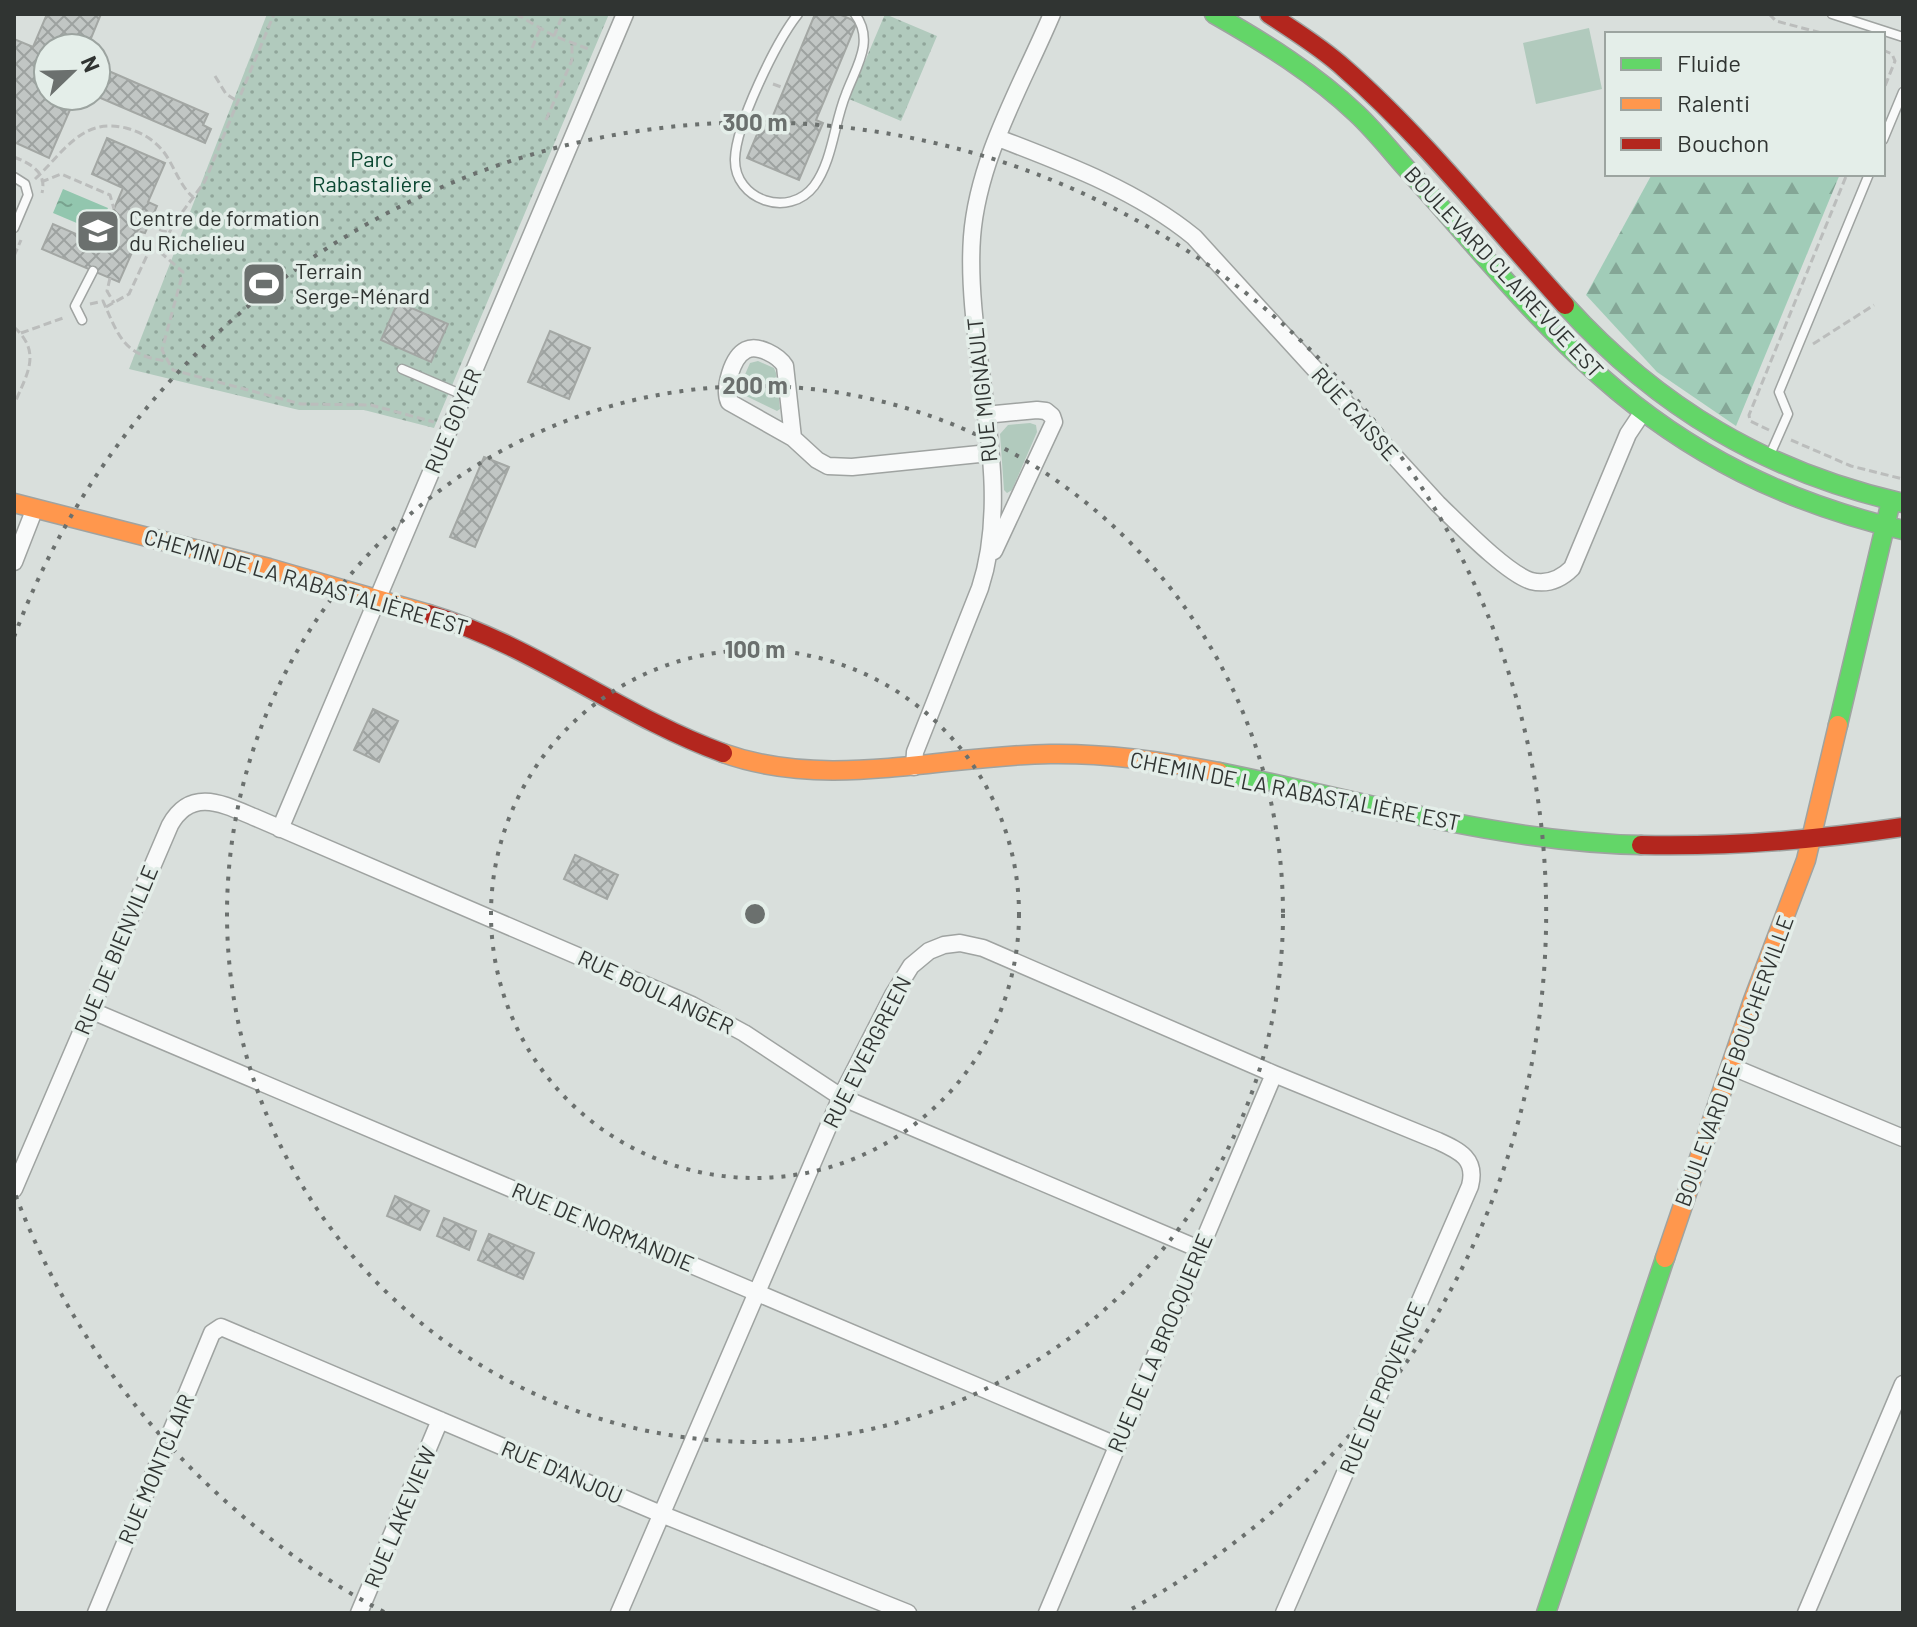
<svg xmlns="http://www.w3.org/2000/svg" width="1917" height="1627" font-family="Barlow,sans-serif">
<defs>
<pattern id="forest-firs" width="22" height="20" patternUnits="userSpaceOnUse" patternTransform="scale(2)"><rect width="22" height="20" fill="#a1ccb8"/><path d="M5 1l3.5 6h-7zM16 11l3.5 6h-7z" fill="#84a696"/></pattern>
<pattern id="park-dots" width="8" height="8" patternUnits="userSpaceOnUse" patternTransform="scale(2)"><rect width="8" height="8" fill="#b1cabd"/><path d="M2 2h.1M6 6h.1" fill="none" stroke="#90a59a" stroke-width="1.8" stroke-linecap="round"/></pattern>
<pattern id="water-ripples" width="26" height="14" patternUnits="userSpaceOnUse" patternTransform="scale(2)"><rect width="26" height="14" fill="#92c6ae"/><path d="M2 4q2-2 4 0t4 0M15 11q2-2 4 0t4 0" fill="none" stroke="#78a28e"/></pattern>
<pattern id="building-cross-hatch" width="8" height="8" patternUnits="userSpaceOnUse" patternTransform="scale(2)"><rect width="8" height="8" fill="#c1c6c4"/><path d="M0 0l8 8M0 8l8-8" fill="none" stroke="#9da2a0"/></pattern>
</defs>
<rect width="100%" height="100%" fill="#d9dfdc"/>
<!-- grass -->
<path fill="#b1cabd" d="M1589,28L1602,89L1536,104L1523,43Z
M758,361L774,368L776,373L780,409L777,411L740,393V386L750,363Z
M1030,423L1036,425L1037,432L1012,490L1007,493L1004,490L1000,434L1008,425Z"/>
<!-- forest -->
<path fill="url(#forest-firs)" d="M1652,174H1840L1736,426L1657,372L1586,295Z"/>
<!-- park -->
<path fill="url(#park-dots)" d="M267,14H609L434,428L364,410H299L129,369Z
M885,14L937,36L901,121L849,99Z"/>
<!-- water -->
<path fill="url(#water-ripples)" d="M63,189L108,208L98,232L53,213Z"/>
<!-- building -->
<path fill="url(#building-cross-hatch)" stroke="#a3a7a4" stroke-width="2" d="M47,14H101L87,48H48V96H76L49,158L14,142V39L33,47Z
M815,14H839L857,22L816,120L823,123L799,180L747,158L763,120L770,123Z
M104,69L208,114L203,125L211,129L205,143L96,96V75L101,77Z
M107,138L165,163L148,202L157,206L145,233L141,232L119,282L42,249L53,224L99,244L123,188L92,174Z
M398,302L448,324L431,362L381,340Z
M550,331L590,348L569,399L528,382Z
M484,457L509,467L475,547L450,537Z
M373,709L398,721L379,762L354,750Z
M575,855L618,875L607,899L564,879Z
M395,1196L429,1211L420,1230L387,1216Z
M444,1218L476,1231L469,1250L437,1236Z
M489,1234L534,1253L523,1279L478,1260Z"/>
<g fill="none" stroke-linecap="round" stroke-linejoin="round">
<!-- lane casing -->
<g stroke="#9fa3a1" stroke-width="11">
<path id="lane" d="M798,14C776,42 736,124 735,159C734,200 789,219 814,186C833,160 834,123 846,94C856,67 875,41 855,14
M1832,14L1903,37
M1883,140L1903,92
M14,177L25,184L28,195L14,228
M82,320L75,306L93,271
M402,369L463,395
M1769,457L1788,414L1779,392L1869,174"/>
</g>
<!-- street casing -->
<g stroke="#9fa3a1" stroke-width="19">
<path id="street" d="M998,138C1066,164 1138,191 1194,237L1438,504C1459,524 1506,573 1531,581C1547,585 1561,579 1572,568L1628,434L1642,413
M985,415L1037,410L1046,411L1052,416L1054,422L994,551
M793,438L785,366C779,356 758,344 746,350C732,357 723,389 729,402L793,438L817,460L828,466L852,467L989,453
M14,562L35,508
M914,767L915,752L980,588C1016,478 964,350 972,237C978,158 1022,85 1052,14
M280,829L625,14
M90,1010L1116,1445
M1730,1066L1903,1138
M14,1189L170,825C191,787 223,804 254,817L692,1005L744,1033L841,1097L1199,1249
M96,1613L212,1333L221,1327L661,1514L908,1613
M359,1613L440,1420
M619,1613L841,1097L893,995L911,966L929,951L944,945L960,943L983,948L1274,1074L1438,1141C1460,1151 1477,1159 1470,1186L1284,1613
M1047,1613L1274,1074
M1806,1613L1903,1384"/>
</g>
<!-- fast casing -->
<g stroke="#9fa3a1" stroke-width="21">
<path id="fast" d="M1214,14C1265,43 1315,74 1357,114C1375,131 1390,150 1406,168C1468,236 1530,315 1600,376C1689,455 1787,503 1903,530
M1565,305C1658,408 1767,472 1903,503
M1838,725L1891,501
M1219,772C1359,800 1498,842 1641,845
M1546,1613L1665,1258"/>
</g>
<!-- slow casing -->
<g stroke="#9fa3a1" stroke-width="21">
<path id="slow" d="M14,503L269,568L429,614
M723,753C828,791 942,755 1050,754C1107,753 1163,761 1219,772
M1665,1258L1753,1000L1806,860L1838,725"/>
</g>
<!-- jam casing -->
<g stroke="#9fa3a1" stroke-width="21">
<path id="jam" d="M1269,14C1294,31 1321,47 1344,68C1425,139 1492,225 1565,305
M429,614C533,645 621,716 723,753
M1641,845C1730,847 1816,840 1903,827"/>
</g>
<!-- path -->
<path stroke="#bbbdbc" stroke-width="3" stroke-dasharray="8 4" stroke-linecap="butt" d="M516,14L554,36L591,50
M1769,14L1776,21L1825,34
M554,36L563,14
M532,48L540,29
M1883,50L1892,54L1895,61L1883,91
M215,76L226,94L237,101
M773,84L784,88
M546,120L572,60V45
M14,157C31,164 47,172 42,193
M35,179C64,152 82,117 126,128C141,132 153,139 163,151C174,165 179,185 193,197
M41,182L61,174L110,195L114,209
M148,225L169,233
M160,252L183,272L162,350L173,370L301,404L371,405L434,422
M14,256L21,240
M110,278L107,291L114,303
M90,304L103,301C119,337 124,356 167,361
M106,307L129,294L150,249L160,252L173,225L205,181L274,14
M14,327C43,353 26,375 14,405
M21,333L66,317
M1813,344L1874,305
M1769,430L1750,421L1749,415L1847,174
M1791,440L1851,466L1903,479"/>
<!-- lane -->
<use href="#lane" stroke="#f9fafa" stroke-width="8"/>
<!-- street -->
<use href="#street" stroke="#f9fafa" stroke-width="16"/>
<!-- fast -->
<use href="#fast" stroke="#63d668" stroke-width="18"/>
<!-- slow -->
<use href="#slow" stroke="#ff974d" stroke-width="18"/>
<!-- jam -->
<use href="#jam" stroke="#b3261e" stroke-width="18"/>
</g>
<!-- distance rings -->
<g fill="none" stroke="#6b706e" stroke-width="4" stroke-dasharray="4 8">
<circle cx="755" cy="914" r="264"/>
<circle cx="755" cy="914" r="528"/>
<path d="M384 1612A791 791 0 0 1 14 1191M14 637A791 791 0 1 1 1126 1612"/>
</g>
<!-- icons -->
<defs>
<g id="university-square" transform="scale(2.3)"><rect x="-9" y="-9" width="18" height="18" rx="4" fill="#6b706e" stroke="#e4eee9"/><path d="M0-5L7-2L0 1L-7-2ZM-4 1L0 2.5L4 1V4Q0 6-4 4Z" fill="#fff"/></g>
<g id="stadium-square" transform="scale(2.3)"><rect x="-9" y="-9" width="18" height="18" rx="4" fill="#6b706e" stroke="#e4eee9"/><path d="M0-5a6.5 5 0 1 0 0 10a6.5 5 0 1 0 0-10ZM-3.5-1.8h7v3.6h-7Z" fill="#fff"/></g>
</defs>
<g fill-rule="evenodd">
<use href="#university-square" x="98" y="231"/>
<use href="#stadium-square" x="264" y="284"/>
</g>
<g text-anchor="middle" stroke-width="7" stroke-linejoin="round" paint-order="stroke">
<!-- park labels -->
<g font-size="22" fill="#0a4731" stroke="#e4eee9">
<text x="372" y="167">Parc<tspan x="372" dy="25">Rabastalière</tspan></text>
</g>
<!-- poi labels -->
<g font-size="22" fill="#303432" stroke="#e4eee9" text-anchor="start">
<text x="129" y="226">Centre de formation<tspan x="129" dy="25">du Richelieu</tspan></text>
<text x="295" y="279">Terrain<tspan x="295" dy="25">Serge-Ménard</tspan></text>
</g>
<!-- street labels -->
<g font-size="22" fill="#303432" stroke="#e4eee9">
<text transform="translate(1504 272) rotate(47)" y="8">BOULEVARD CLAIREVUE EST</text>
<text transform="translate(982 390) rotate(-96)" y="8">RUE MIGNAULT</text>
<text transform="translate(1355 414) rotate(48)" y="8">RUE CAISSE</text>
<text transform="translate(453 421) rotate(-67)" y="8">RUE GOYER</text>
<text transform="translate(306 582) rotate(16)" y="8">CHEMIN DE LA RABASTALIÈRE EST</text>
<text transform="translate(1295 791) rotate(11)" y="8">CHEMIN DE LA RABASTALIÈRE EST</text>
<text transform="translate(116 950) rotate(-67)" y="8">RUE DE BIENVILLE</text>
<text transform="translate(656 992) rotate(25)" y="8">RUE BOULANGER</text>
<text transform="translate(867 1052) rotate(-63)" y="8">RUE EVERGREEN</text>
<text transform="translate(1734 1061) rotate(-70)" y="8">BOULEVARD DE BOUCHERVILLE</text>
<text transform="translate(603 1227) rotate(23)" y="8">RUE DE NORMANDIE</text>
<text transform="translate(1160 1343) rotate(-67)" y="8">RUE DE LA BROCQUERIE</text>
<text transform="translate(1382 1388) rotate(-67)" y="8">RUE DE PROVENCE</text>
<text transform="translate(156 1469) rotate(-67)" y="8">RUE MONTCLAIR</text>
<text transform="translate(562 1472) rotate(23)" y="8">RUE D'ANJOU</text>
<text transform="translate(400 1517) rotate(-67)" y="8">RUE LAKEVIEW</text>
</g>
</g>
<circle cx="755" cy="914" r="12" fill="#6b706e" stroke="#e4eee9" stroke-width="4"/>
<g font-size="24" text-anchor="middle" font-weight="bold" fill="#6b706e" stroke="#e4eee9" stroke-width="7" stroke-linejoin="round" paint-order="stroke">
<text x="755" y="131">300 m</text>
<text x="755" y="394">200 m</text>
<text x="755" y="658">100 m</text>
</g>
<!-- border -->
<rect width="1917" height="1627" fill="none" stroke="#303432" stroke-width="32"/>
<!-- legend -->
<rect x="1605" y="32" width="280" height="144" fill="#e4eee9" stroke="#9ca4a0" stroke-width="2"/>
<rect x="1621" y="58" width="40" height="12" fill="#63d668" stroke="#9ca4a0" stroke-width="2"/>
<text x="1677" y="72" font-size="24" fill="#303432">Fluide</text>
<rect x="1621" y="98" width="40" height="12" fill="#ff974d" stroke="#9ca4a0" stroke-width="2"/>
<text x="1677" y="112" font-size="24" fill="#303432">Ralenti</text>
<rect x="1621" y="138" width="40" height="12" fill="#b3261e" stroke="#9ca4a0" stroke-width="2"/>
<text x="1677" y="152" font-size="24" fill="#303432">Bouchon</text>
<!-- north arrow -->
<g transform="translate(72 72) rotate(67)"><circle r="38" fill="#e4eee9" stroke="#9ca4a0" stroke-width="2"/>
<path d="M0-6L14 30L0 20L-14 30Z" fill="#6b706e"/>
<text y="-12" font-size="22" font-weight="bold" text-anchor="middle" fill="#303432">N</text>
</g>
</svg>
